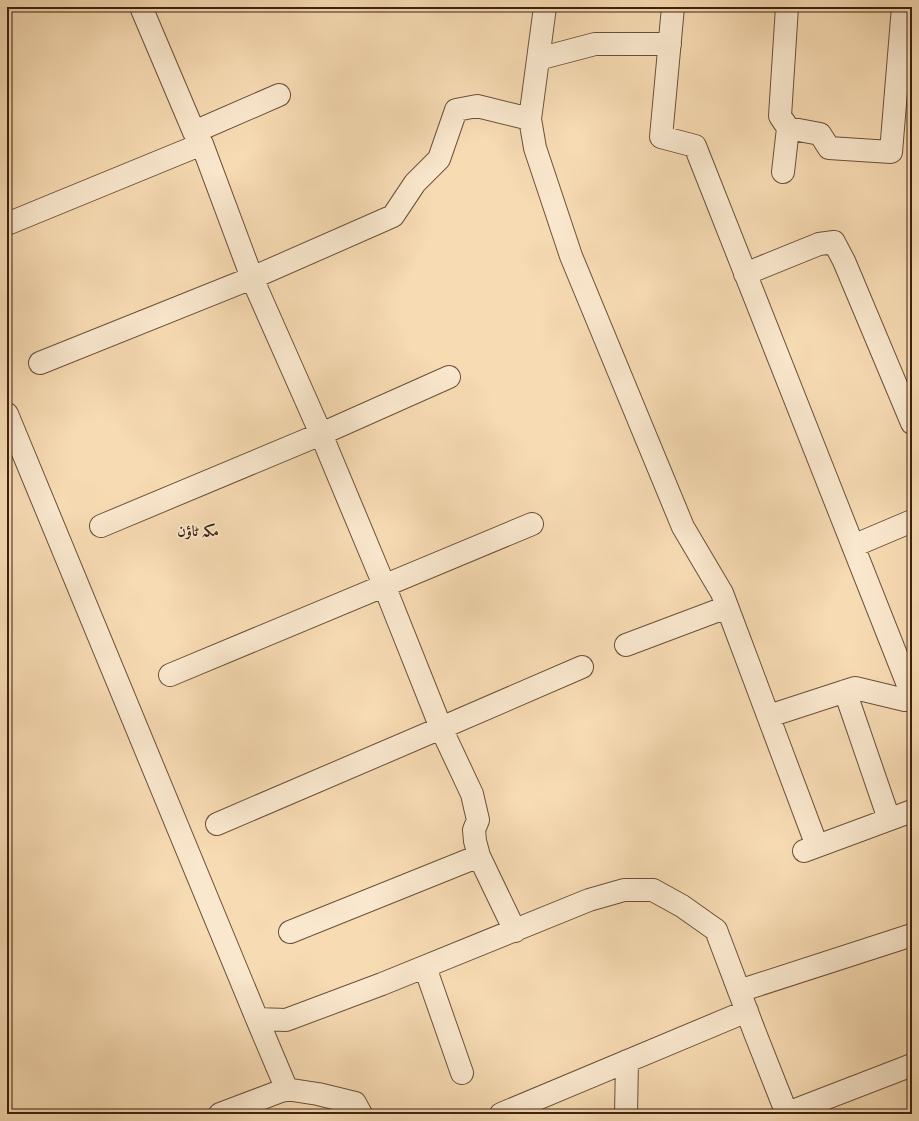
<svg xmlns="http://www.w3.org/2000/svg" width="919" height="1121" font-family="Vollkorn,Amiri,serif">
<rect width="100%" height="100%" fill="#f7dbb3"/>
<filter id="stains"><feTurbulence type="fractalNoise" baseFrequency=".005" numOctaves="4"/><feColorMatrix values="0 0 0 0 .2 0 0 0 0 .09 0 0 0 0 .02 0 0 0 .5 -.17"/></filter>
<radialGradient id="worn" r=".72"><stop offset=".6" stop-color="#630" stop-opacity="0"/><stop offset="1" stop-color="#630" stop-opacity=".3"/></radialGradient>
<g fill="none" stroke-linecap="round" stroke-linejoin="round">
<!-- minor casing -->
<g stroke="#6b5039" stroke-width="24">
<path id="minor" d="M141,7L194,132L202,144L252,278L321,434L384,585L441,728L472,794L478,820L474,830L475,841L479,856L515,931
M545,7L530,119L535,148L571,256L683,527L722,593L817,846
M673,7L661,137L695,146L912,695
M538,59L595,44H670
M788,128L820,134L829,148L891,152L903,7
M194,132L279,95
M783,172L788,128L780,116L787,7
M7,224L202,144
M745,274L819,244L834,242L844,261L912,423
M40,363L252,278L393,216L415,183L439,159L456,110L477,106L530,119
M7,414L257,1019L286,1020L382,984L589,900L624,890H653L682,906L716,930L755,1033L787,1114
M101,526L321,434L449,377
M853,546L912,521
M626,645L727,607
M170,675L532,524
M845,691L889,819
M769,716L855,688L905,700L912,697
M217,824L441,728L582,667
M804,851L912,811
M290,932L479,856
M425,967L462,1073
M739,991L912,935
M257,1019L287,1090
M220,1114L281,1091L287,1090H292L318,1094L355,1103L361,1114
M501,1114L747,1011
M626,1114L627,1061
M785,1114L912,1065"/>
</g>
<!-- minor -->
<use href="#minor" stroke="#fae8ce" stroke-width="22"/>
</g>
<g text-anchor="middle" stroke-width="3.5" stroke-linejoin="round" paint-order="stroke">
<!-- district labels -->
<g font-size="15" font-weight="bold" fill="#3c2110" stroke="#fae8ce">
<text x="198" y="536">مکہ ٹاؤن</text>
</g>
</g>
<!-- margin -->
<rect width="919" height="1121" fill="none" stroke="#f7dbb3" stroke-width="24"/>
<rect x="8" y="8" width="903" height="1105" fill="none" stroke="#3c2110" stroke-width="2"/>
<rect x="12" y="12" width="895" height="1097" fill="none" stroke="#3c2110"/>
<rect width="100%" height="100%" filter="url(#stains)"/>
<rect width="100%" height="100%" fill="url(#worn)"/>
</svg>
